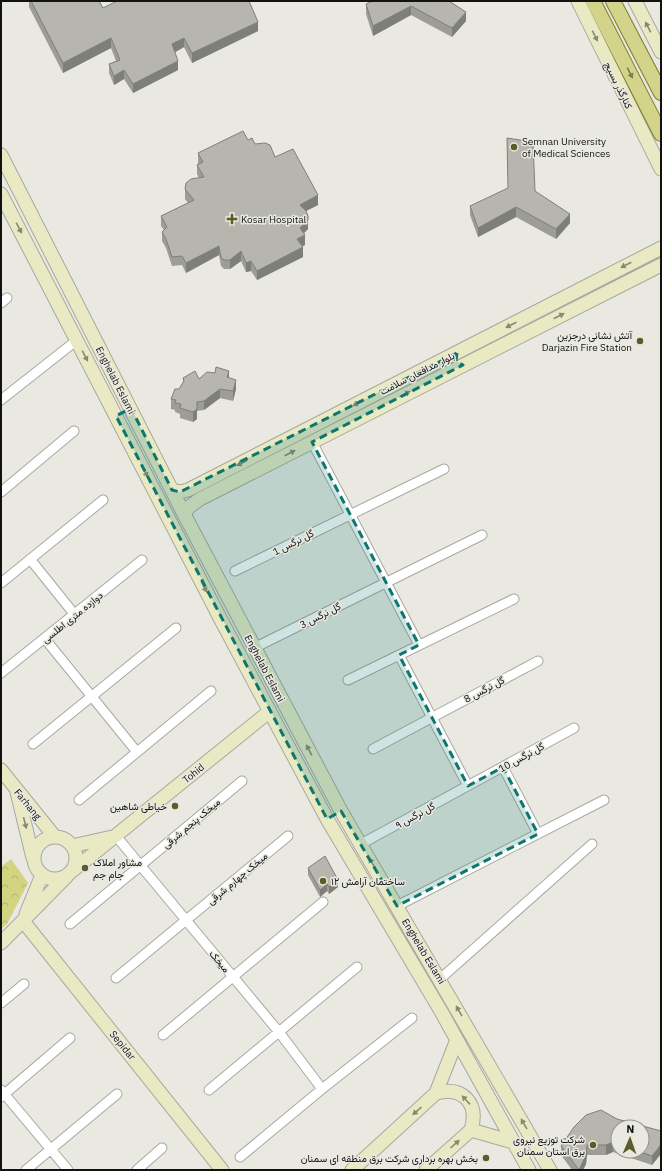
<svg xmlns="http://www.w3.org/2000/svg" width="662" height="1171" font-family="'IBM Plex Sans',Vazirmatn,sans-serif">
<defs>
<pattern id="park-crowns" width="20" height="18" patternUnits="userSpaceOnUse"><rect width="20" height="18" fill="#d3d481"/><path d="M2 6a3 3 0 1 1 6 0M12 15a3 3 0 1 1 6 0" fill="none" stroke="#b4b56e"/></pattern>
</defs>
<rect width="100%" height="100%" fill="#e9e9e2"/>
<!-- park -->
<path fill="url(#park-crowns)" d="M11,859L28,883L7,924L1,929V867Z"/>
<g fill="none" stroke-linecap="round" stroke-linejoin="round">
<!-- street casing -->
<g stroke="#a8a8a1" stroke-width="11">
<path id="street" d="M1,303L7,298
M1,400L77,340
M312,442L419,645
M1,492L74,431
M30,559L75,615
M235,571L444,469
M1,583L103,500
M45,639L137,752
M254,648L482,535
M399,655L468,786
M1,673L142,560
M348,680L514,599
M33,744L176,628
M373,749L538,661
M503,767L538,834
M79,800L211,691
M116,836L279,1032L322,1089
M361,844L574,728
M397,906L604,800
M70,924L242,781
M116,978L288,836
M440,979L592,844
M1,1003L24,984
M163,1035L323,902
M1,1090L68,1170
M209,1090L357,967
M1,1097L70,1038
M240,1157L322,1089L412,1018
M26,1170L117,1094
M137,1170L162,1148"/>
</g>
<!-- secondary casing -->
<g stroke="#a8a8a1" stroke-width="15">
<path id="secondary" d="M578,1L661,169
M635,1L661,52
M1,155L184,514L341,811L550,1170
M1,194L220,618L327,819L442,1013L529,1170
M172,490L180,492L188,490L661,248
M184,514L189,507L200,499L661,265
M1,770L55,837
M17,792L33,858
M34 858a21 21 0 1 1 42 0a21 21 0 1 1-42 0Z
M72,846L112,837
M72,871L270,711
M26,914L42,875
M23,921L222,1170
M1,943L67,876
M436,1093C464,1086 479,1104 471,1130
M352,1170L436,1093L456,1042
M426,1170L471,1130L513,1142"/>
</g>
<!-- primary casing -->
<g stroke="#7c7d2d" stroke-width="16">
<path id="primary" d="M593,1L661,134
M613,1L661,93"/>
</g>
<!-- street -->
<use href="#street" stroke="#fff" stroke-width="9"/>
<!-- secondary -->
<use href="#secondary" stroke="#e9e9c4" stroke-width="13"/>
<!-- primary -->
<use href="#primary" stroke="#d3d38a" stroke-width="14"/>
</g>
<!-- wall -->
<path fill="#9d9d96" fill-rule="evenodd" d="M29,1H102L100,2L103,8L258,31L192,63L184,47L175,52L178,70L133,93L124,79L114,85L109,73V64L116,61L111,48L63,73L29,7Z
M449,1L466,21L452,37L411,15L373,36L366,14V4Z
M248,140L255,144L275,157L318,205L306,211L308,229L304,233L305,245L302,246L303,257L257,280L251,271L246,272L241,261L230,269H224L221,266L219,255L186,273L182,265L172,266L166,248L162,241V232L164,230L161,226V216L188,203L185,199V189L199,178L197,174V165L198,164V153Z
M535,191L570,223L556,239L516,217L478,237L470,215V206Z
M183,378L199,379L229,378L236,389L233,401L220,398L204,410L197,411V419L193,422L180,418V414L175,412V410L171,409V399L179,389L183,383Z
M308,868L338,887L329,894L327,891L320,897L308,875Z
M617,1119L660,1155L652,1165L613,1152L606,1155H587L586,1164L583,1170H572L561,1155V1146ZM618,1127L642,1151H618Z"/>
<!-- shaded-wall -->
<path fill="#7f7f7a" d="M411,6V15L373,36V26Z
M466,12V21L452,37V28Z
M258,22V31L192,63V53Z
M111,38V48L63,73V63Z
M184,38V47L172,54V44Z
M178,61V70L133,93V84Z
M124,70V79L114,85V76Z
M318,195V205L300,214V205Z
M516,207V217L478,237V228Z
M570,214V223L556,239V229Z
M308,216V229L300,237V228Z
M305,235V245L297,248V239Z
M219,246V255L186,273V263Z
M303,247V257L257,280V271Z
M241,251V261L230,269V260Z
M251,261V271L246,272V263Z
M229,371V380L227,377Z
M236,380V389L233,401V391Z
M220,389V398L204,410V401Z
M197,402V419L193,422V412Z
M338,880V887L329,894V887Z
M327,884V891L320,897V890Z
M661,1140V1149L660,1155L652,1165V1156Z
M613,1142V1152L606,1155V1145Z
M587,1145V1155L586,1164L583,1170H579Z"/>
<!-- building -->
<path fill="#b6b6af" stroke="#7f7f7a" d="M31,1H99L103,8L117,1H249L258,22L192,53L184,38L172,44L178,61L133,84L124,70L114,76L109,64L120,60L111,38L63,63Z
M373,1H449L466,12L452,28L411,6L373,26L366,4Z
M243,131L248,140L252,138L255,144L265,143L270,145L275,157L293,149L318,195L300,205L306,211L308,216V220L300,228L305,235L297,239L303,247L257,271L251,261L246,263L241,251L230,260H224L221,257L219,246L186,263L182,256L172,257L166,239L162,232L167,227L161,216L194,200L185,189L186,183L191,179L204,177L197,165L203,162L198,153Z
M507,138L533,142L535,191L570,214L556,229L516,207L478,228L470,206L508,188Z
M216,367L229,371L227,377L236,380L233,391L220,389L204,401L197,402V409L193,412L180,408L181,404L175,403L176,400L171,399L175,389H179L184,381L183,378L195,371L199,379L207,372L215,373Z
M325,856L338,880L329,887L327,884L320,890L308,868Z
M601,1110L617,1119L661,1131V1140L660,1146L652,1156L638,1151H642V1127H618V1144L613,1142L606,1145H587L586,1155L579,1170L561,1146L574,1127L586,1115Z"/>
<!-- one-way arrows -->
<defs><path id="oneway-solid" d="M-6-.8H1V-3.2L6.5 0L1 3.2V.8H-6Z"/></defs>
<g fill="#888873">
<use href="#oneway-solid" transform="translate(648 27) rotate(-117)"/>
<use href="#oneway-solid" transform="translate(595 36) rotate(64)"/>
<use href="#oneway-solid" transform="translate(19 228) rotate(62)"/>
<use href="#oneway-solid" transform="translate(626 265) rotate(153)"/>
<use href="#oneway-solid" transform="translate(559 316) rotate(-27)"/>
<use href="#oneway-solid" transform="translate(511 325) rotate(153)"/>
<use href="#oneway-solid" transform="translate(85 356) rotate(63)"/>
<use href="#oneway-solid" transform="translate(405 394) rotate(-27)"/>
<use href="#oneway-solid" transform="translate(358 403) rotate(153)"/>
<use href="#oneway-solid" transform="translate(290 453) rotate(-27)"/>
<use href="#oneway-solid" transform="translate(242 463) rotate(153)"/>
<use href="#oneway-solid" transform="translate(145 472) rotate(63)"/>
<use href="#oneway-solid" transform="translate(204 587) rotate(63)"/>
<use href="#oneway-solid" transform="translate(309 750) rotate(-118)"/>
<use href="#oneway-solid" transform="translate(25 823) rotate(76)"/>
<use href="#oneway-solid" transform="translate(372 863) rotate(-121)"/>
<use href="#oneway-solid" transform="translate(459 1011) rotate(-120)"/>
<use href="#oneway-solid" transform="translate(466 1100) rotate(-133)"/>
<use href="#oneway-solid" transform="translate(417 1111) rotate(138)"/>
<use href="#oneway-solid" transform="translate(524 1124) rotate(-120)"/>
<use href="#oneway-solid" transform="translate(455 1144) rotate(-42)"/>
</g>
<use fill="#7c7c53" href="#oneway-solid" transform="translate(630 73) rotate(63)"/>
<!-- marked area -->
<path fill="#0f766e" fill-opacity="0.2" stroke="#0f766e" stroke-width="3" stroke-dasharray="8 5" stroke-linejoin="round" d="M457,353L456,361L463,365L312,442L419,645L399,655L468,786L503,767L538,834L397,906L341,811L327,819L116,416L131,408L172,490L180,492Z"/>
<!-- markers -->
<g fill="#5c5c29" stroke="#e9e9e2" stroke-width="1.5">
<circle cx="514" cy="147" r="4"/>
<path d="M230 213h4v4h4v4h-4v4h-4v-4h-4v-4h4z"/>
<circle cx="640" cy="341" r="4"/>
<circle cx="175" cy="806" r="4"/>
<circle cx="85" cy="868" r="4"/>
<circle cx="323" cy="881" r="4"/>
<circle cx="593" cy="1145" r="4"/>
<circle cx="486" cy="1158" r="4"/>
</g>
<g text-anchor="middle" stroke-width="3" stroke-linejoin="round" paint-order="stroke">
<!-- street labels -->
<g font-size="10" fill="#121210" stroke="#e9e9e2">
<text transform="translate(619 85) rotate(64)" y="4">کنارگذر بسیج</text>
<text transform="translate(417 373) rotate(-27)" y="4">بلوار مدافعان سلامت</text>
<text transform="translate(116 380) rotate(63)" y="4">Enghelab Eslami</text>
<text transform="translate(293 542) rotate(-27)" y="4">گل نرگس 1</text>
<text transform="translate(320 615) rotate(-27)" y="4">گل نرگس 3</text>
<text transform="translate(72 617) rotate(-39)" y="4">دوازده متری اطلسی</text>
<text transform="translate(265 668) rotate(62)" y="4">Enghelab Eslami</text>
<text transform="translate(484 689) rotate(-28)" y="4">گل نرگس 8</text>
<text transform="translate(521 757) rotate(-29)" y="4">گل نرگس 10</text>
<text transform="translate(193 773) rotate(-39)" y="4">Tohid</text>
<text transform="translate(28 804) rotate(51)" y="4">Farhang</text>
<text transform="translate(415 815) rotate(-29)" y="4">گل نرگس ۹</text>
<text transform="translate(191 823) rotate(-40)" y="4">میخک پنجم شرقی</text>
<text transform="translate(237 878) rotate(-40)" y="4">میخک چهارم شرقی</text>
<text transform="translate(424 951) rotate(59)" y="4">Enghelab Eslami</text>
<text transform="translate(220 961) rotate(50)" y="4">میخک</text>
<text transform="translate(123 1045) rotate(51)" y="4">Sepidar</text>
</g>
<!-- poi labels -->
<g font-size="10" fill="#121210" stroke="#e9e9e2" text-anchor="start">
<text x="522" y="145">Semnan University<tspan x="522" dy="12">of Medical Sciences</tspan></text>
<text x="241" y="223">Kosar Hospital</text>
<text x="632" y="339" text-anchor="end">آتش نشانی درجزین<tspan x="632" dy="12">Darjazin Fire Station</tspan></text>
<text x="167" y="810" text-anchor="end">خیاطی شاهین</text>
<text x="93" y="866">مشاور املاک<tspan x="93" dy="12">جام جم</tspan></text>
<text x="331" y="885">ساختمان آرامش ۱۲</text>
<text x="585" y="1143" text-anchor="end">شرکت توزیع نیروی<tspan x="585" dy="12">برق استان سمنان</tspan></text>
<text x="478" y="1162" text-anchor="end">بخش بهره برداری شرکت برق منطقه ای سمنان</text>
</g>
</g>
<!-- border -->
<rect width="662" height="1171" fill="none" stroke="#121210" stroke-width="4"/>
<!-- north arrow -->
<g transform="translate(630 1139) rotate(2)"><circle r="19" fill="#e9e9e2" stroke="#93938e"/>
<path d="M0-3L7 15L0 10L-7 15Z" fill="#5c5c29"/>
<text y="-6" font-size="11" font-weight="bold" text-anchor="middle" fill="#121210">N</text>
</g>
</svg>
